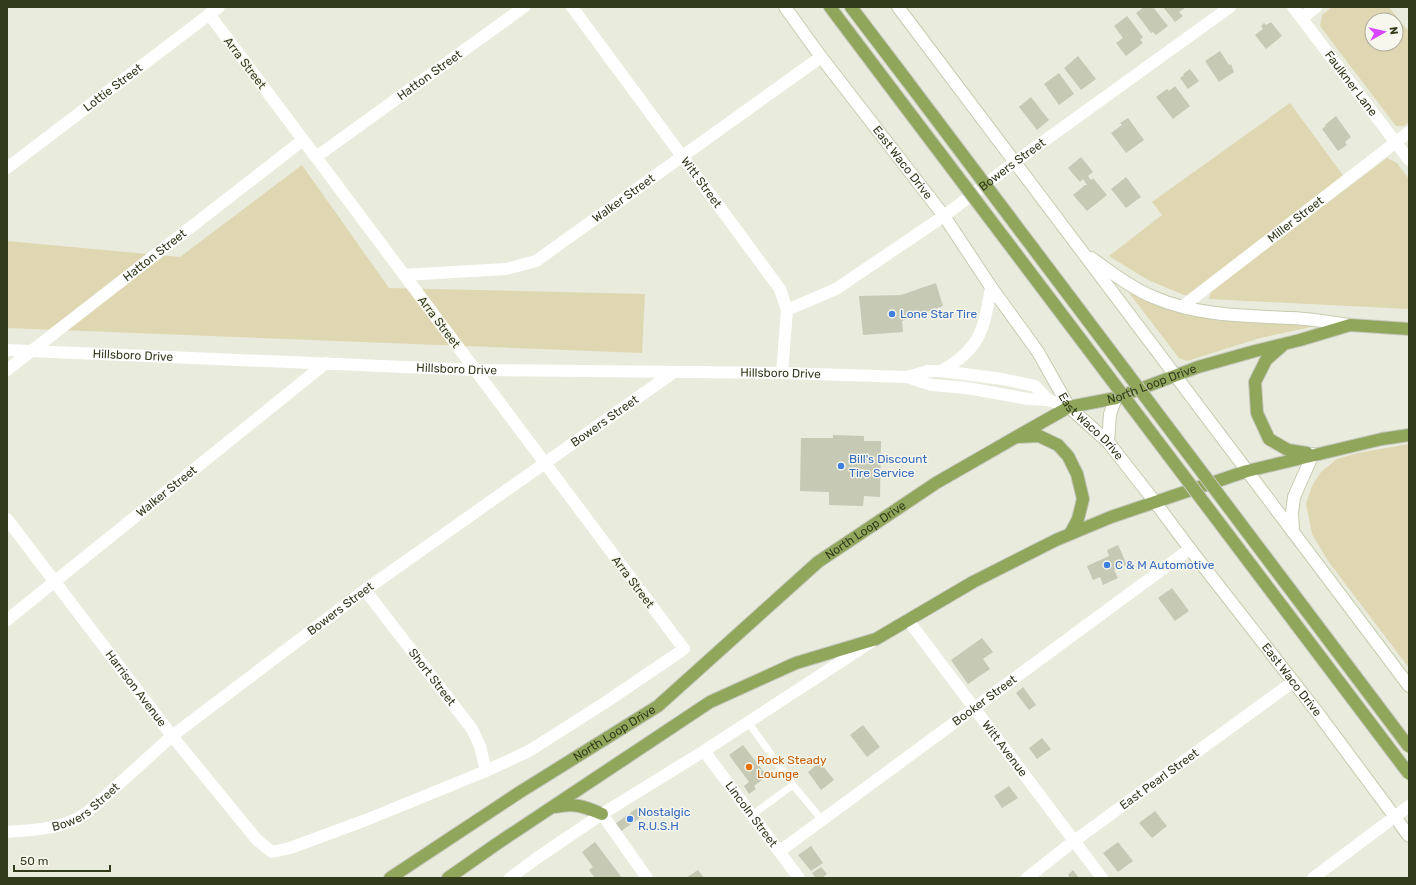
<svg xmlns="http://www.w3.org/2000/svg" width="1416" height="885" font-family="Rubik,sans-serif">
<rect width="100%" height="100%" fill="#e9ebdc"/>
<!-- green -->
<path fill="#dfd7b2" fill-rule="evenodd" d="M1332,7H1389L1409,32V122L1404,126H1396L1320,26L1322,15ZM1372,20H1396V44H1372Z
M1290,103L1345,178L1190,296L1184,295L1148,280L1109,256L1162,215L1152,202Z
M1387,158L1397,163L1409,179V309L1209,299L1211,291Z
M302,165L389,288L645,294L642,353L7,328V241L180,257Z
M1129,293L1186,315L1221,321L1313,323L1316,326L1260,338L1187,361L1179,358Z
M1409,444V668L1328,561L1312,534L1306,504L1312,486L1321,472L1337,459L1358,453Z"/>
<!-- building -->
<path fill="#c6c9b4" d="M1144,7H1153L1168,26L1156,35L1153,32L1151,33L1136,13Z
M1163,7H1186L1179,12L1183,16L1175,22Z
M1127,16L1143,37L1140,40L1143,43L1126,56L1116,43L1123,38L1114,26Z
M1271,22L1282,36L1266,49L1255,35L1263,29L1261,26L1264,23L1266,25Z
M1220,51L1229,65L1231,64L1234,72L1219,82L1205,61Z
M1078,56L1096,79L1081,90L1064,68Z
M1190,69L1199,81L1188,89L1180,78L1184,75L1183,74Z
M1059,73L1074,94L1059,105L1044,84Z
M1175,86L1190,106L1173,119L1156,97L1167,89L1169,91Z
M1031,97L1049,120L1037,130L1019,107Z
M1336,116L1351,137L1345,142L1347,145L1338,151L1322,129L1326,126L1325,125Z
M1128,118L1144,140L1126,153L1111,133L1122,125L1120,123Z
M1081,157L1093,172L1088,176L1091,180L1093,178L1107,195L1087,211L1073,195L1085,185H1087L1083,179L1080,182L1068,168Z
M1126,177L1141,197L1126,208L1111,189Z
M936,283L943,306L902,321L903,332L863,335L859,296L901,295Z
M833,435L864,436V441H881L880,497L864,496L863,506L829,505V492L800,491L801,438H833Z
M1118,545L1127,565L1114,570L1118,578L1103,585L1100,577L1093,580L1087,566L1109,556L1107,550Z
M1172,588L1189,611L1175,621L1158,598Z
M982,638L993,652L983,659L990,669L968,684L951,660Z
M1023,687L1036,705L1029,710L1016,693Z
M863,725L880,747L867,757L850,735Z
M1042,738L1051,749L1037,759L1029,748Z
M743,745L767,776L754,786L756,789L749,794L744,786L749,782L729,755Z
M820,762L834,780L821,790L808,772Z
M1009,786L1018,798L1002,808L994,796Z
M640,806L645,814L620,832L615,824Z
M1155,811L1167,826L1152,838L1139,823Z
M595,842L622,878H595L589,870L593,867L582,852Z
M1118,842L1133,861L1118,872L1103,853Z
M811,846L823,863L811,871L798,855Z
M821,867L827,874L822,878H816L812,873Z
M698,870L704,878H686Z
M1073,870L1079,878H1070L1068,875Z"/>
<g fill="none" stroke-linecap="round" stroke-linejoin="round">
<!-- secondary casing -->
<g stroke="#c6ccae" stroke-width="14">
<g id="secondary">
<path id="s18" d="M785,7L821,57L944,216L991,287L1038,352L1069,407L1108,442L1155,502L1190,549L1320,716L1409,836"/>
<path d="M898,7L1409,686"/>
<path d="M1091,258C1111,272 1130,287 1153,297C1197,316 1245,316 1292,318C1311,319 1330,322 1350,325"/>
<path d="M1108,442L1110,414L1116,398"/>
<path d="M1293,532L1292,513L1294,497L1313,454"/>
</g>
</g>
<!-- primary casing -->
<g stroke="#c6c8c0" stroke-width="14">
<g id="primary">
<path d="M830,7L894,92"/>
<path d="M851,7L908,82"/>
<path d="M1282,346L1266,360L1255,382L1257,413L1269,439L1288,450L1307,453"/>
<path d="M1018,437L1039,436L1058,445L1068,456L1077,474L1083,499L1078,519L1070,534"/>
<path d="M555,807C575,803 583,806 602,814"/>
<path id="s19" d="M390,878L520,792L658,706L818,562L936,483L1016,437L1069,407L1116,398L1198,367L1255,351L1300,340L1350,325L1409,329"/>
<path d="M448,878L498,843L710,702L796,663L876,639L973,582L1056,540L1111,517L1247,471L1382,439L1409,435"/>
</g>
</g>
<!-- service -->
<path stroke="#fff" stroke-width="7" d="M748,722L793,785L752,815
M793,785L822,820"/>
<!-- minor -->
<g stroke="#fff" stroke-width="12">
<path id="s1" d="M572,7L780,289L787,310L782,373"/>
<path id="s2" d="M1293,7L1409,160"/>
<path d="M1302,18L1316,7"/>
<path id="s3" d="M316,157L524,7"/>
<path id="s4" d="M7,168L219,7"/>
<path id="s5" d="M404,275L506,269L536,261L821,57"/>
<path id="s6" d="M1183,306L1409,132"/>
<path id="s7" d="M787,310L836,289L944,216L1015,162L1230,7"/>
<path id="s8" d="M7,370L303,140"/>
<path id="s9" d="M7,519L172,736L257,840L272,852L290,848L366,820L486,771L529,751L606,702L684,649L209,14"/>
<path id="s10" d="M365,590L472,729L480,746L486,771"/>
<path id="s11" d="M7,620L326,363"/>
<path id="s12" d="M908,620L1102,878"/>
<path id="s13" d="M704,751L799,878"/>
<path id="s14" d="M7,832C29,830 53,830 74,820C80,818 85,814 90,810L172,736L365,590L674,372"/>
<path id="s15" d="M780,851L1190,549"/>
<path d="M510,878L537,858L602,814L647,878"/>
<path id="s16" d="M1027,878L1074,841L1293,682"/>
<path d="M1313,878L1409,806"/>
</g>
<!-- tertiary -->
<g stroke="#fff" stroke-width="12">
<path id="s17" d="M7,350L475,370L782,373L907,377L928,371H941L1003,379L1035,386L1048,400"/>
<path d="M941,371C981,349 984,329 991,287"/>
<path d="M907,377L932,385L967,388L1028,399L1048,400L1069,407"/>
<path d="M602,814L704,751L871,642"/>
</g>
<!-- secondary -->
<use href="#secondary" stroke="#fff" stroke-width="12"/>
<!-- primary -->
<use href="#primary" stroke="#90a65b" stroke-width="12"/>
<!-- primary-bridge casing -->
<g stroke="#c6c8c0" stroke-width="14" stroke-linecap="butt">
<path id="primary-bridge" d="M908,82L1409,747
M894,92L1409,774"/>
</g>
<!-- primary-bridge -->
<use href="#primary-bridge" stroke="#90a65b" stroke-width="12"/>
</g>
<!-- markers -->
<g fill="#3f7fe0" stroke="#f7f7ed" stroke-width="1.5">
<circle cx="892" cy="314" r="4"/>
<circle cx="841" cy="466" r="4"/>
<circle cx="1107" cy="565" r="4"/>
<circle cx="630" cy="819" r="4"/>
</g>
<circle fill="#e8710a" stroke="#f7f7ed" stroke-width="1.5" cx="749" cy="767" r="4"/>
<g text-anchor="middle" stroke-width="3" stroke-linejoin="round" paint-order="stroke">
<!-- street labels -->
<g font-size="12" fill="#333b1d" stroke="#f7f7ed">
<text transform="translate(245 63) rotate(53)" y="4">Arra Street</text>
<text dy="4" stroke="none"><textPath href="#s3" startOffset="140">Hatton Street</textPath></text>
<text dy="4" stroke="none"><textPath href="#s2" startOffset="96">Faulkner Lane</textPath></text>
<text dy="4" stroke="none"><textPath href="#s4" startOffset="133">Lottie Street</textPath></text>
<text dy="4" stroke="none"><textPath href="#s18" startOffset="195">East Waco Drive</textPath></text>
<text dy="4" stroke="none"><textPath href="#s7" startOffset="269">Bowers Street</textPath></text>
<text dy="4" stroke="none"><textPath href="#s1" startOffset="218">Witt Street</textPath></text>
<text dy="4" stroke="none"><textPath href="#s5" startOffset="241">Walker Street</textPath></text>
<text dy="4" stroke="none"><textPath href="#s6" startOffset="142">Miller Street</textPath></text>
<text dy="4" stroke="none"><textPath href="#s8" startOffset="187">Hatton Street</textPath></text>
<text transform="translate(439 322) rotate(53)" y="4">Arra Street</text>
<text dy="4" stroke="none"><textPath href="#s17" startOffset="126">Hillsboro Drive</textPath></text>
<text dy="4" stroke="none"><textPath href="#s17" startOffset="450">Hillsboro Drive</textPath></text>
<text dy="4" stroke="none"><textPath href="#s17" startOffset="774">Hillsboro Drive</textPath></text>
<text dy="4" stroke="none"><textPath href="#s19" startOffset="915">North Loop Drive</textPath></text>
<text dy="4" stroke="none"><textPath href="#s14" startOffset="733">Bowers Street</textPath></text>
<text dy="4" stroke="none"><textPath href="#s18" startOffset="520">East Waco Drive</textPath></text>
<text dy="4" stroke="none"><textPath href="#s11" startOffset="205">Walker Street</textPath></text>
<text dy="4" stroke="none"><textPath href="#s19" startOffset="591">North Loop Drive</textPath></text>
<text transform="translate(633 582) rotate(53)" y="4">Arra Street</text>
<text dy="4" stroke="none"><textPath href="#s14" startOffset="409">Bowers Street</textPath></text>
<text dy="4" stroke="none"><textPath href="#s10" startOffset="110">Short Street</textPath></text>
<text dy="4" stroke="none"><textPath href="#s18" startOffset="844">East Waco Drive</textPath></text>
<text dy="4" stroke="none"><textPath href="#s9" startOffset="213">Harrison Avenue</textPath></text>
<text dy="4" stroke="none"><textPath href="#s15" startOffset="254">Booker Street</textPath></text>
<text dy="4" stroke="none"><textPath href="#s19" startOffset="267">North Loop Drive</textPath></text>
<text dy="4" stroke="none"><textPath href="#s12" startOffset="161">Witt Avenue</textPath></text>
<text dy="4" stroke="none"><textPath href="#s16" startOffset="165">East Pearl Street</textPath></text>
<text dy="4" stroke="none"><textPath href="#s14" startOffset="85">Bowers Street</textPath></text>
<text dy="4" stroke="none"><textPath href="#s13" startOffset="79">Lincoln Street</textPath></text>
</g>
<!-- shop labels -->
<g font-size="12" fill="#366cbe" stroke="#f7f7ed" text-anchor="start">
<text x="900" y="318">Lone Star Tire</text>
<text x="849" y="463">Bill's Discount<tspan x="849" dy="14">Tire Service</tspan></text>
<text x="1115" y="569">C &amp; M Automotive</text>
<text x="638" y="816">Nostalgic<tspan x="638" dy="14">R.U.S.H</tspan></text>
</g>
<!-- food labels -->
<g font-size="12" fill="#c56008" stroke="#f7f7ed" text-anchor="start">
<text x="757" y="764">Rock Steady<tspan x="757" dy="14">Lounge</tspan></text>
</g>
</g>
<!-- border -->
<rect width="1416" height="885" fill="none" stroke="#333b1d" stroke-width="16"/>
<!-- north arrow -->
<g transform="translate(1384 32) rotate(82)"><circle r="19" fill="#f7f7ed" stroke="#a9ac9a"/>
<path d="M0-3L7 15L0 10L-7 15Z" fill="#d946ff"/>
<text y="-6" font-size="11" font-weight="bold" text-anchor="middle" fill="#333b1d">N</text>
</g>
<!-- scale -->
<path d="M14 865v6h96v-6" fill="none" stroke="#333b1d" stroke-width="2"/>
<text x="20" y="865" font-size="12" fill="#333b1d" stroke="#f7f7ed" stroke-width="3" paint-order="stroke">50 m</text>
</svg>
